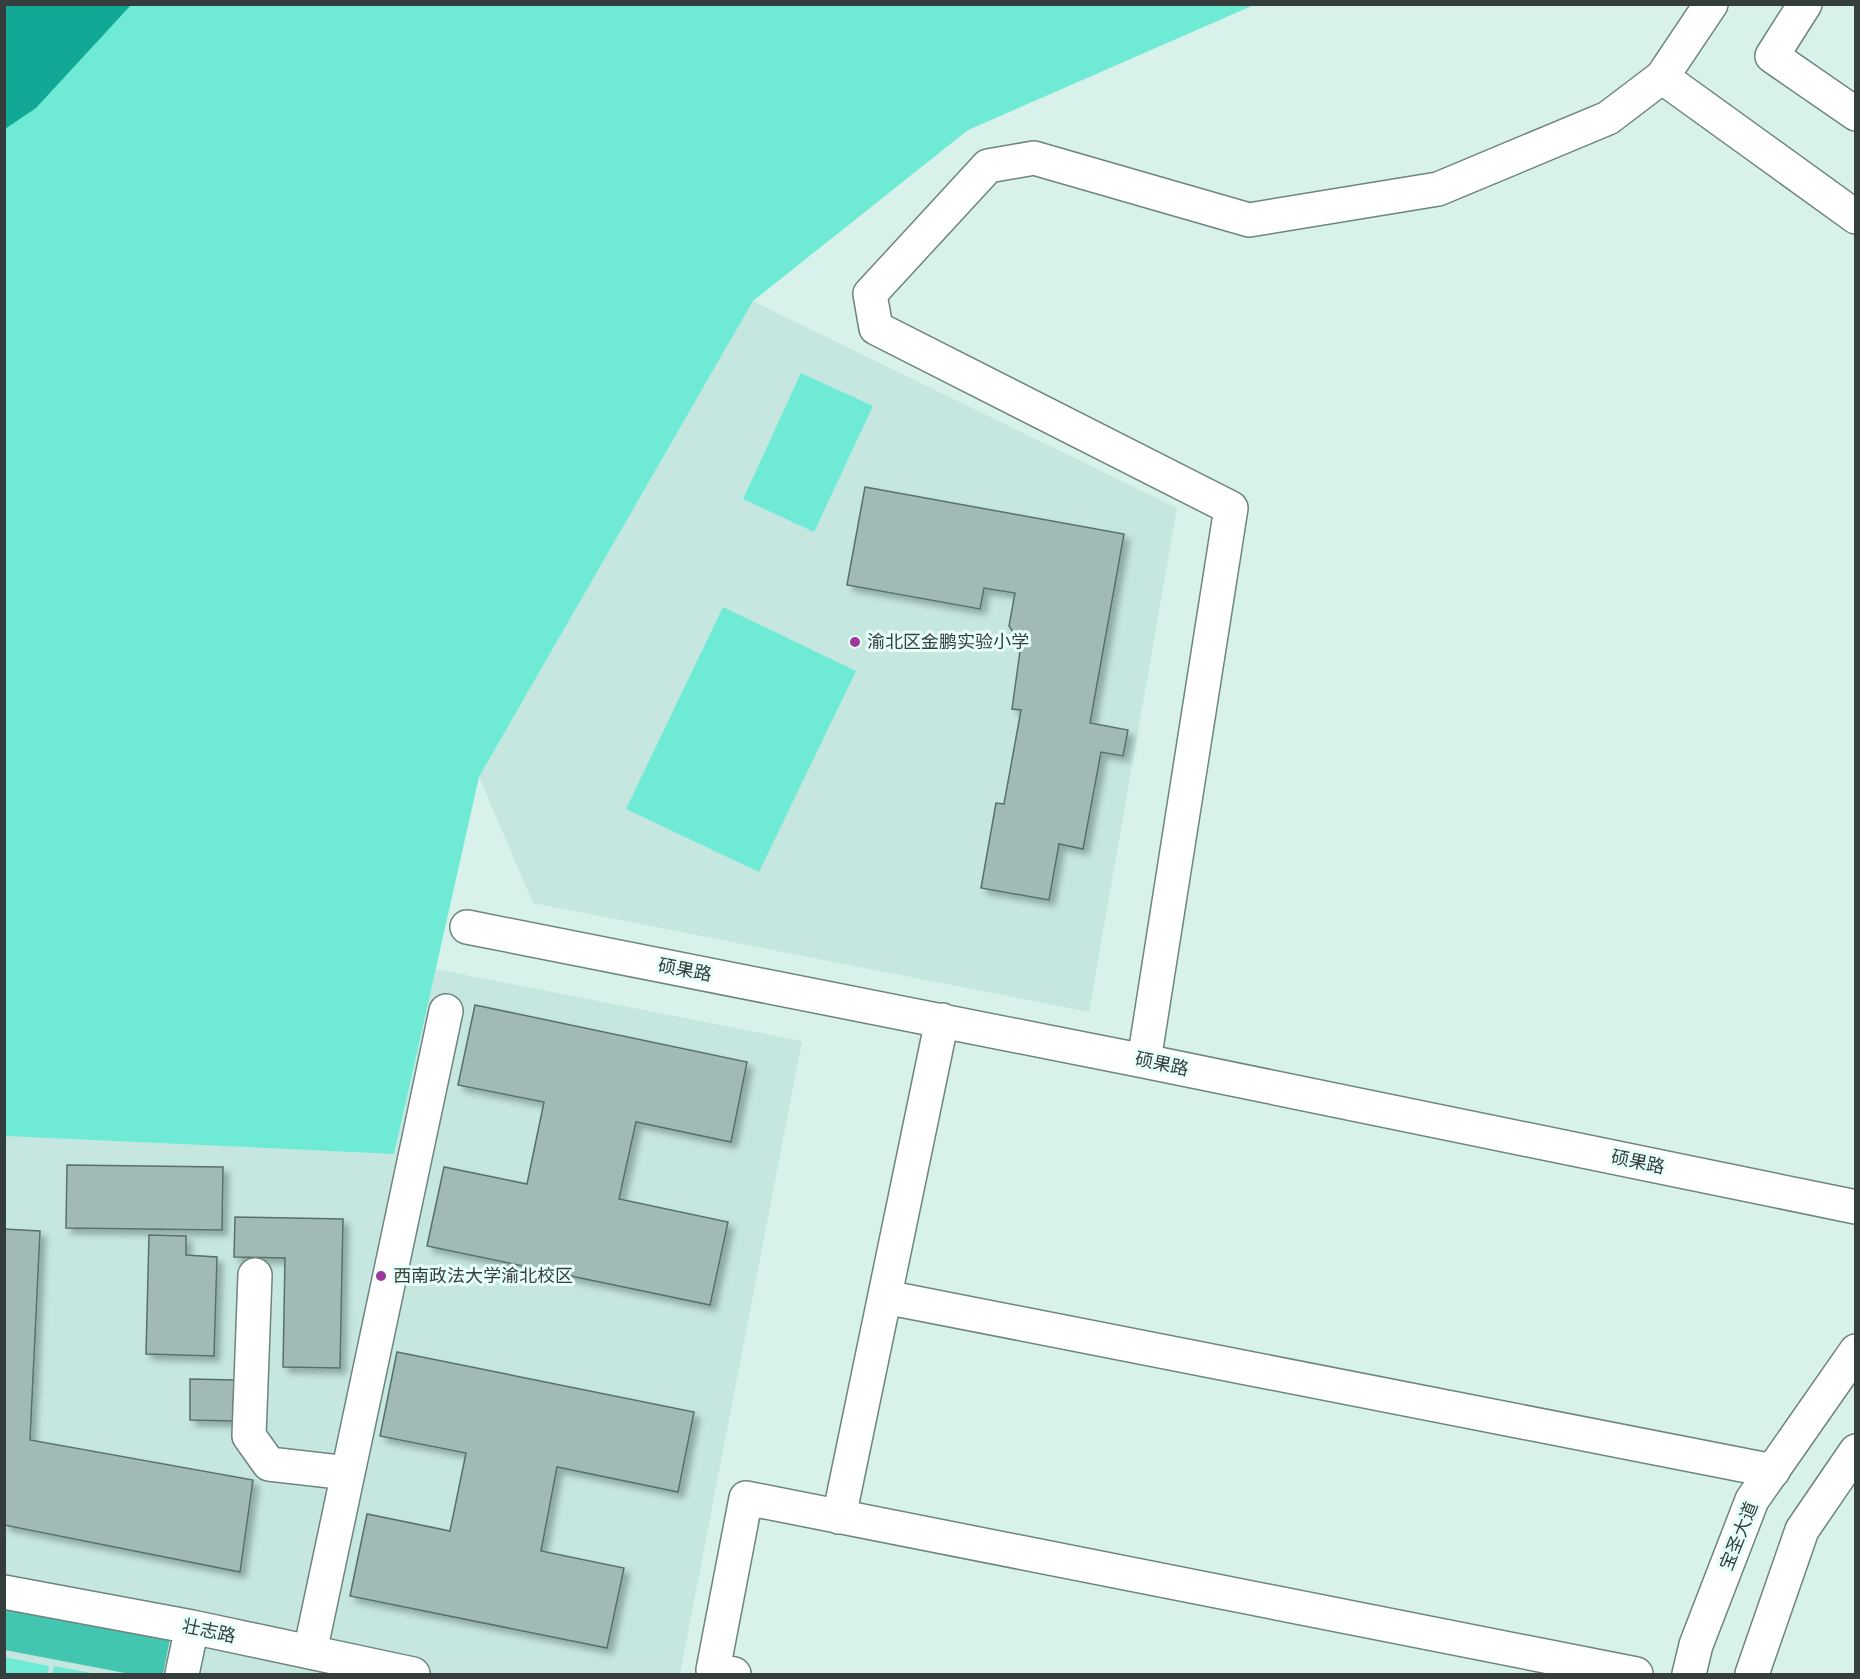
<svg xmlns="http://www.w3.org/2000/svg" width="1860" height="1679" font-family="'Noto Sans','Noto Sans SC',sans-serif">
<defs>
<filter id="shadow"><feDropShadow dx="5.5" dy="5.5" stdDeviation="3" flood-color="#0004"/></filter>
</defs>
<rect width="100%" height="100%" fill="#d8f1eb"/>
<!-- built -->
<path fill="#c5e7df" d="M753,301L1177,508L1089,1012L533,903L479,777Z
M435,969L802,1041L680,1674H5V1136L394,1154Z"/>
<!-- green -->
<path fill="#6febd5" d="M5,5H1254L968,130L753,301L479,777L394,1154L5,1136Z
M801,373L873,406L814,532L743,499Z
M723,607L856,671L759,872L626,809Z
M4,1657L49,1666L48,1674H5Z
M54,1666L96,1674H52Z"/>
<!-- forest -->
<path fill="#42c6b0" d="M4,1602L171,1634L163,1674H130L5,1650Z"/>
<!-- water -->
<path fill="#11a995" d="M5,4H131V5L36,108L5,129Z"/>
<!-- building -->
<path fill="#a2bab5" stroke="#596f6a" stroke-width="1.5" filter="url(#shadow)" d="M865,487L1124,534L1090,723L1128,730L1123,756L1101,752L1083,849L1059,844L1049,900L981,888L996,803L1004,804L1021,710L1012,709L1021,644L1009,626L1015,593L984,588L980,609L847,585Z
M475,1005L747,1062L731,1142L636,1122L619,1199L728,1222L710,1305L427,1246L444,1167L527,1184L544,1102L458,1085Z
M67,1165L223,1167L222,1230L66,1228Z
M235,1217L343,1219L340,1368L283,1367L285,1258L234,1257Z
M4,1229L40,1231L30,1440L253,1480L240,1572L4,1525Z
M149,1235L186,1236V1255L217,1257L214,1356L146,1354Z
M397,1352L694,1412L678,1492L557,1467L541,1551L624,1568L607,1648L350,1596L367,1514L450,1531L466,1453L380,1436Z
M190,1379L234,1380L233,1421L190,1420Z"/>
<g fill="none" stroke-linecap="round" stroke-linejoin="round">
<!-- minor casing -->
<g stroke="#6d847f" stroke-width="36">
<path id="minor" d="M1805,4L1772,56L1856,114
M1662,77L1856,217
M467,927L1144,1061L1856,1207
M1144,1061L1231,508L876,328L870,294L988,166L1034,158L1249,220L1438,189L1608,118L1662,77L1711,4
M255,1275L249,1436L269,1464L348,1473
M885,1297L1773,1471
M839,1517L942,1020
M4,1592L192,1627L413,1674
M310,1652L446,1011
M182,1674L192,1627
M734,1674L713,1670L746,1498L1636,1674"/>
</g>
<!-- major casing -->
<g stroke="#6d847f" stroke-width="36">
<path id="major" d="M1689,1674L1696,1645L1752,1500L1856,1351
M1752,1674L1802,1530L1856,1451"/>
</g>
<!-- minor -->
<use href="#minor" stroke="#fff" stroke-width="33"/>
<!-- major -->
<use href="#major" stroke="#fff" stroke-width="33"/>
</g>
<!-- markers -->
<g fill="#a0389b" stroke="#e6fff9" stroke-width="2">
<circle cx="855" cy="642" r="6"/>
<circle cx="381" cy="1276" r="6"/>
</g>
<g text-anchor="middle" stroke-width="6" stroke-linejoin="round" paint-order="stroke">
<!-- poi labels -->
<g font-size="18" fill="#353e3c" stroke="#e6fff9" text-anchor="start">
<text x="867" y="648">渝北区金鹏实验小学</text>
<text x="393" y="1282">西南政法大学渝北校区</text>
</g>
<!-- street labels -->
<g font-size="18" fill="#353e3c" stroke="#e6fff9">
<text transform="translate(685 970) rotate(11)" y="6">硕果路</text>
<text transform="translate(1162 1064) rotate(12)" y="6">硕果路</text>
<text transform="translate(1638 1162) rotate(12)" y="6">硕果路</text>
<text transform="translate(1739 1536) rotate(-68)" y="6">宝圣大道</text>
<text transform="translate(209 1631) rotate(12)" y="6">壮志路</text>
</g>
</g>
<!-- border -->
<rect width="1860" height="1679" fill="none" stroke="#353e3c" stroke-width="12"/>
</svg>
